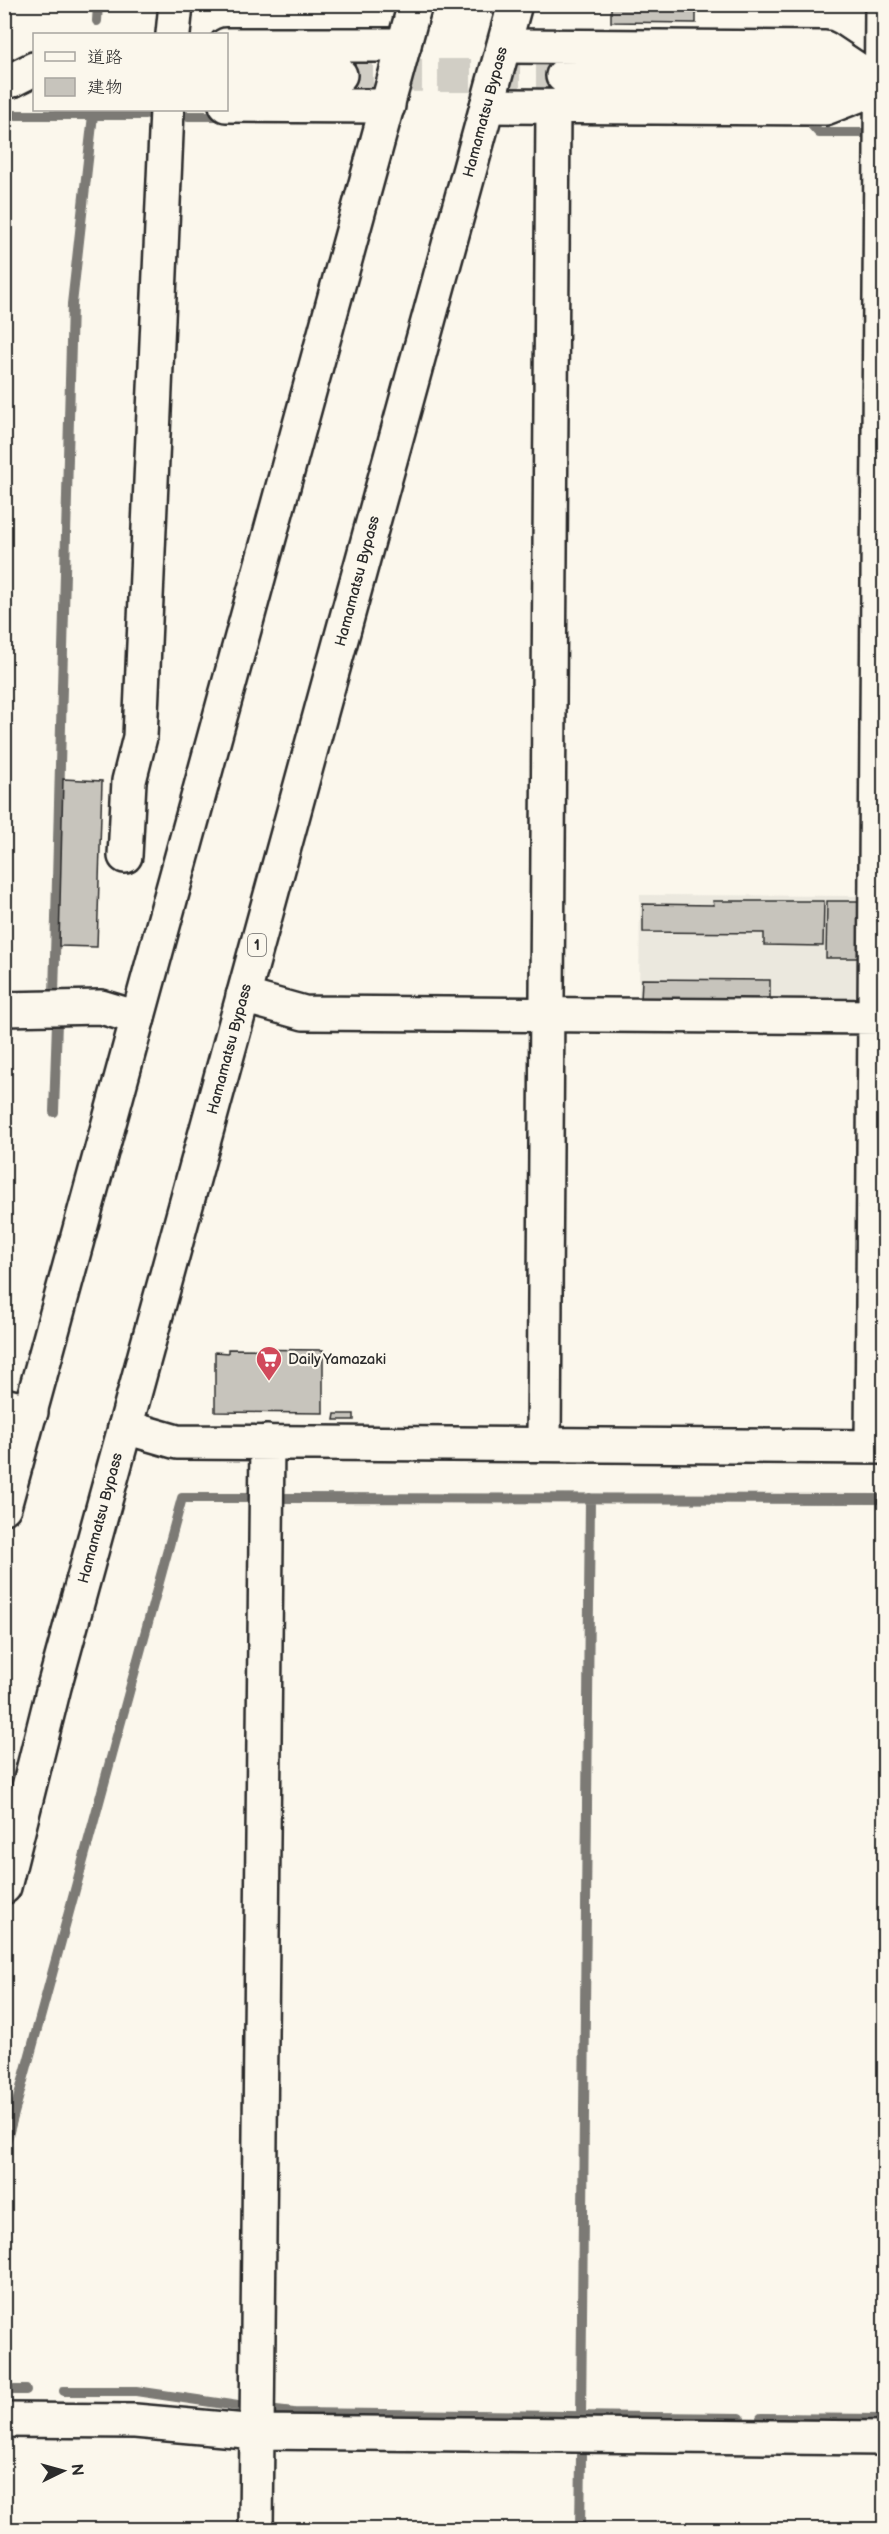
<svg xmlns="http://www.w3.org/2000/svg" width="889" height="2534" font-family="'Balsamiq Sans','Klee One',sans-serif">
<rect width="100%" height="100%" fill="#fbf7ec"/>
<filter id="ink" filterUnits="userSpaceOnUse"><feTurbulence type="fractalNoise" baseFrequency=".0167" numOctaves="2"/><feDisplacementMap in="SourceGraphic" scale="12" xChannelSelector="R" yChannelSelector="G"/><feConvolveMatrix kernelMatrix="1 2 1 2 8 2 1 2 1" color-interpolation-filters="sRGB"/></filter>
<g filter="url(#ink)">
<!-- built -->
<path fill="#ebe8de" d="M640,895L865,896V998L856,1006L639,1004Z"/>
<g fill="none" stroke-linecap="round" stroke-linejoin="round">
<!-- stream -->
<path stroke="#7b7a75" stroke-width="10" d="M97,21L98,4
M4,110L10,115H145
M188,116H227
M800,122H809L819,133H865
M54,995L72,304L93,115
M54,1112L57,1022
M283,1498L884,1499
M4,2150L182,1498H250
M4,2390H26
M64,2391H136L238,2406
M276,2411L294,2413L740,2418
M761,2418L884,2419
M581,2419L590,1498
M580,2530L581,2455"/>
</g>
<!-- building -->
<path fill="#c7c4bc" stroke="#2b2b2b" stroke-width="1.5" d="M611,4H696V23L611,22Z
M63,779L102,781L97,947L59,946Z
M713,901H824L823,946L764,945V933L643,932V904L714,905Z
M827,901H862V958H826Z
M642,979L770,980V1002L641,1001Z
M228,1349L323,1350V1413L215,1412V1352L228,1353Z
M335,1414H354V1420H334Z"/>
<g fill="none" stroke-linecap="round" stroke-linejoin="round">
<!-- minor-tunnel -->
<path stroke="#d1cec5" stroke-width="33" stroke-dasharray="33 16" stroke-linecap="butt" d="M340,75L563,76"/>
<!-- minor casing -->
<g stroke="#2b2b2b" stroke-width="38">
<path id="minor" d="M173,34L176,4
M226,45H404
M504,46L825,48L882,86
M226,75H340
M563,76L825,78L874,85
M12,80L34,69
M226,105L388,106
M487,106L825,108L882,86
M125,856L129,781L140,737L167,110
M243,996L304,1013L884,1017
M4,1009L101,1007L138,1018
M4,1405L31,1412
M125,1427L177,1442L884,1447
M544,1444L553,107
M872,1447L882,4
M4,2420L135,2421L257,2432L884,2438
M256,2530L267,1442"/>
</g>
<!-- tertiary casing -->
<g stroke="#2b2b2b" stroke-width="38">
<path id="tertiary" d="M4,80H12
M882,86H884"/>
</g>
<!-- trunk casing -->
<g stroke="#2b2b2b" stroke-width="38">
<path id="trunk" d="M4,1507L415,4
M4,1887L54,1687L515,4"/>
</g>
<!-- minor -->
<use href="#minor" stroke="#fbf7ec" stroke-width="33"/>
<!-- tertiary -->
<use href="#tertiary" stroke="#fbf7ec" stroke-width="33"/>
<!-- trunk -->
<use href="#trunk" stroke="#fbf7ec" stroke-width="33"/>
</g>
</g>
<!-- icons -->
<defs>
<g id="supermarket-pin" transform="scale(1.35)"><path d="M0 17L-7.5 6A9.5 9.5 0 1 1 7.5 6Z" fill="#d1495b" stroke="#fbf7ec"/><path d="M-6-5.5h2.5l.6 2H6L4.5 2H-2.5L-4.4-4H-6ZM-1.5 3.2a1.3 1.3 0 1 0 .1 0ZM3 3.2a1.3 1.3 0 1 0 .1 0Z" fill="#fff"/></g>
</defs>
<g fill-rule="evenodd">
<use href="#supermarket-pin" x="269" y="1359"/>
</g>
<g text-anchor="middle" stroke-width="4.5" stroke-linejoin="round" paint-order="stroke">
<!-- shield labels -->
<rect fill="#fbf7ec" stroke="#696865" stroke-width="1.5" x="248" y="934" width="18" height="22" rx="4.5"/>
<g font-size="14" font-weight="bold" fill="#2b2b2b">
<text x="257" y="950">1</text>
</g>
<!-- street labels -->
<g font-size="15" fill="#2b2b2b" stroke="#fbf7ec">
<text transform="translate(485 112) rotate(-75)" y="5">Hamamatsu Bypass</text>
<text transform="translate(357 581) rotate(-75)" y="5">Hamamatsu Bypass</text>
<text transform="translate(229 1049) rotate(-75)" y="5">Hamamatsu Bypass</text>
<text transform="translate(100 1518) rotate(-75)" y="5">Hamamatsu Bypass</text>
</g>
<!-- poi labels -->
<g font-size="15" fill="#2b2b2b" stroke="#fbf7ec" text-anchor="start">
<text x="288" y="1364">Daily Yamazaki</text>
</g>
</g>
<!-- margin -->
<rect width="889" height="2534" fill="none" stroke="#fbf7ec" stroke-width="24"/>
<rect x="12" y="12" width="865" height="2510" fill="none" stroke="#2b2b2b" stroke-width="2" filter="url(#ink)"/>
<!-- legend -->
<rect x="33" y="33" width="195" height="78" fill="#fbf7ec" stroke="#a8a59f" stroke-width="1.5"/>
<rect x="45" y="52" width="30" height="9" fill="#fbf7ec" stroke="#a8a59f" stroke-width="1.5"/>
<text x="87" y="63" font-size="18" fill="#2b2b2b">道路</text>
<rect x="45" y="78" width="30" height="18" fill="#c7c4bc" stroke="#a8a59f" stroke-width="1.5"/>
<text x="87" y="93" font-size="18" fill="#2b2b2b">建物</text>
<!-- north arrow -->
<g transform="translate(63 2471) rotate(85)" stroke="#fbf7ec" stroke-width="4.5" paint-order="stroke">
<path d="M0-4.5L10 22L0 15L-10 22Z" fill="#2b2b2b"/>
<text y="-9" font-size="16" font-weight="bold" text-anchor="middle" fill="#2b2b2b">N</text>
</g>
</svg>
